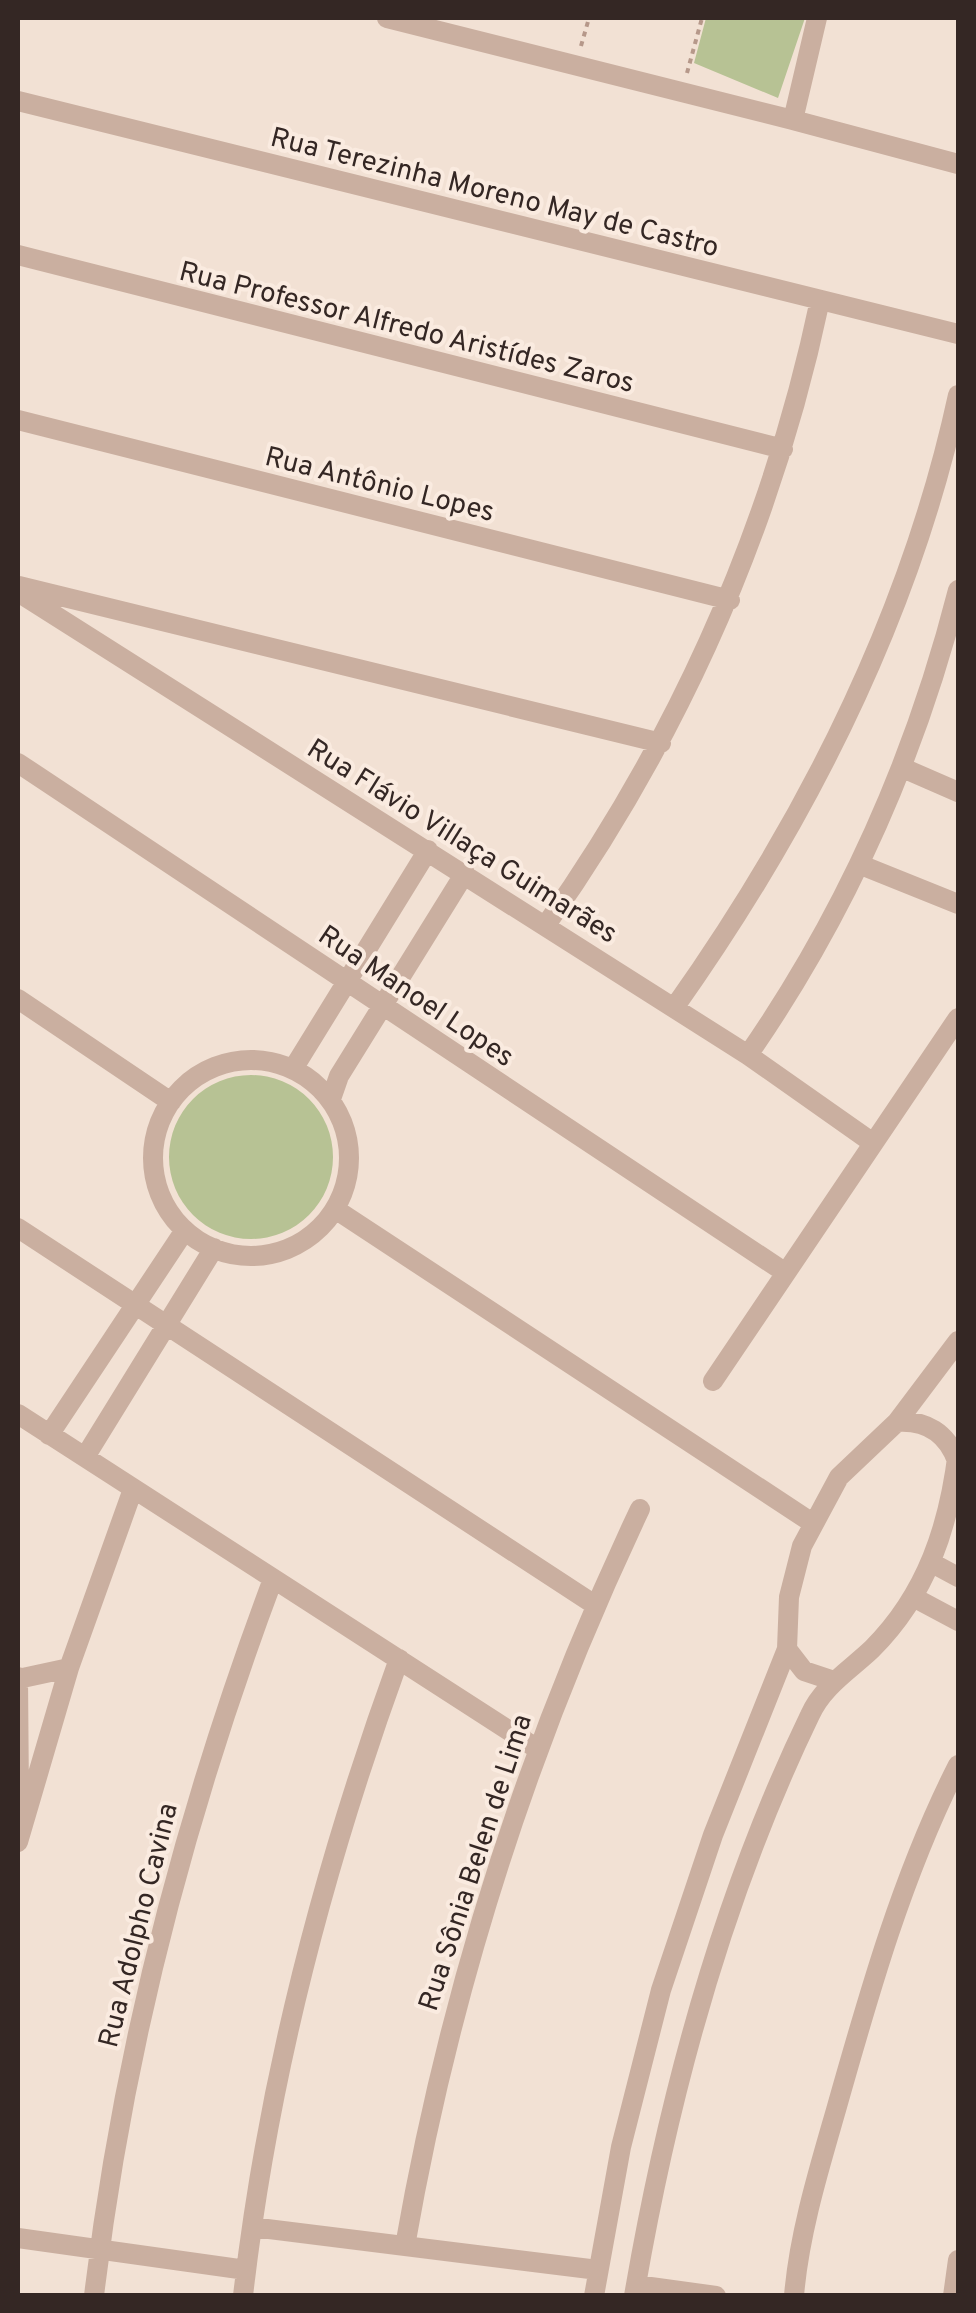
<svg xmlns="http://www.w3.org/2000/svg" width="976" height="2313" font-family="Overpass,sans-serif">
<rect width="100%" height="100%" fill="#f2e1d4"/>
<!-- green -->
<path fill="#b7c294" d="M706,18H805L778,98L694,63Z
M169 1157a82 82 0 1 1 164 0a82 82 0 1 1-164 0Z"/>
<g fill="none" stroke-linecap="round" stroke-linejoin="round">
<!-- path -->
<path stroke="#b6988a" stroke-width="4" stroke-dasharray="5 5" stroke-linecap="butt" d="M581,46L589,18
M687,73L702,18"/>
<!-- street -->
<path stroke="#caafa0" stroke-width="20" d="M387,18L793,120L817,18
M18,101L958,334
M793,120L958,164
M18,255L783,449
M18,420L730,600
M19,586L661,743
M18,592L748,1055L873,1143
M18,763L786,1273
M903,768L958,792
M861,865L958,904
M546,925C680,735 772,528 820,300
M18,999L171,1102
M674,1008C805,823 910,617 958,395
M748,1055C847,912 915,759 958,590
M153 1158a98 98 0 1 1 196 0a98 98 0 1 1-196 0Z
M293,1069L428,850
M331,1099L339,1076L465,873
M335,1209L811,1522
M18,1228L595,1605
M713,1381L958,1018
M18,1414L536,1748
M897,1422C926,1420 947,1433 957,1461
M49,1435L185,1230
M85,1457L214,1248
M932,1563L958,1577
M913,1597L958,1621
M787,1649L804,1671L834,1681
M18,1677L19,1799L23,1809
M18,1679L69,1668
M18,1842L69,1668L133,1489
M252,2227L598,2270
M18,2238L246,2270
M405,2246C450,1988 528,1745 640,1509
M636,2285L716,2296
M94,2296C123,2049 186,1811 273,1579
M243,2296C268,2077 324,1865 399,1659
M594,2296L621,2147L661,1990L713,1835L787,1649L789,1597L802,1546L839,1477L897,1422L958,1341
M634,2296C668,2097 722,1897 810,1715C823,1686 850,1670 872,1649C927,1594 949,1526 958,1451
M794,2296C799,2234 819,2169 836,2110C869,1993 903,1873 958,1765
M953,2296L958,2260"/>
</g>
<g text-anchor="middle" stroke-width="8" stroke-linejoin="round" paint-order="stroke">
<!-- street labels -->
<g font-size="28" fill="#342724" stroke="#faebe0">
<text transform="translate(495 191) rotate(14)" y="10">Rua Terezinha Moreno May de Castro</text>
<text transform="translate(407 326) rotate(14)" y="10">Rua Professor Alfredo Aristídes Zaros</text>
<text transform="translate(380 483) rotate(14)" y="10">Rua Antônio Lopes</text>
<text transform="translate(463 840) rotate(32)" y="10">Rua Flávio Villaça Guimarães</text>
<text transform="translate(417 995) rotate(34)" y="10">Rua Manoel Lopes</text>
<text transform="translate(474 1862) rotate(-72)" y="10">Rua Sônia Belen de Lima</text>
<text transform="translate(137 1925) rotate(-76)" y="10">Rua Adolpho Cavina</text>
</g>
</g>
<!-- border -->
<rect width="976" height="2313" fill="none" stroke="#342724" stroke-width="40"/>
</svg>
